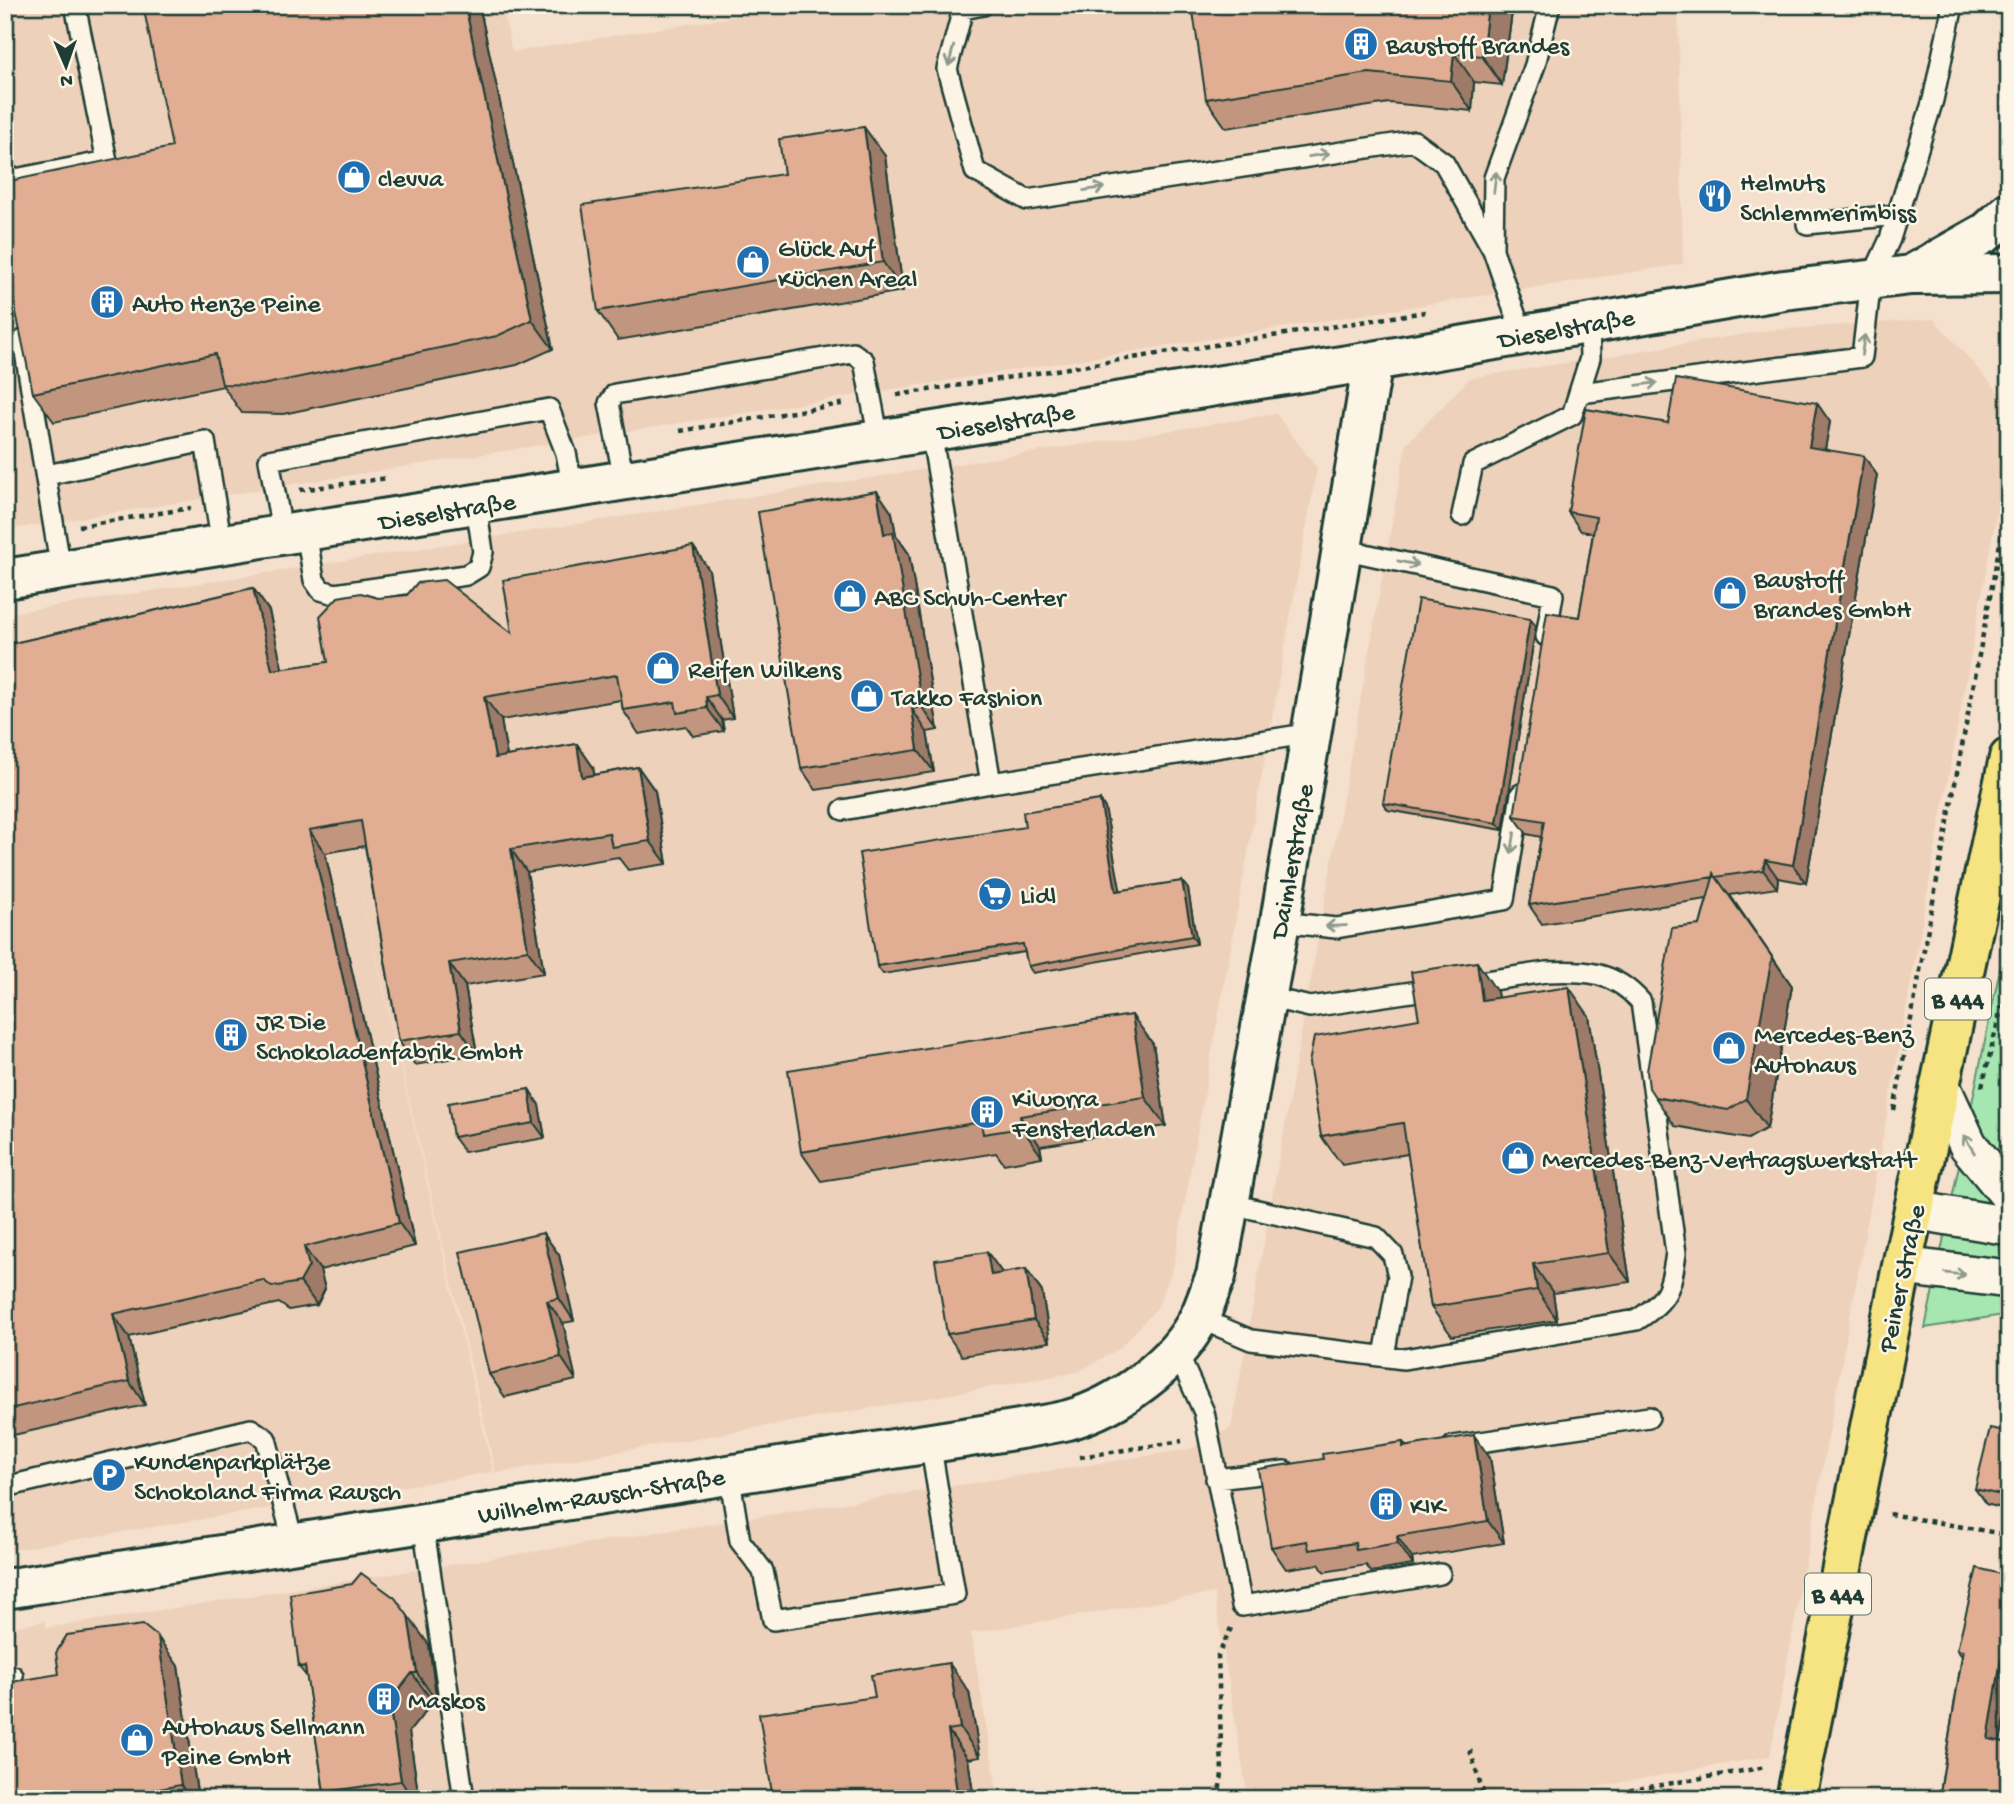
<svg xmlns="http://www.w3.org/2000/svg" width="2014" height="1804" font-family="'Gochi Hand',sans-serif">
<rect width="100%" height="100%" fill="#f4e0cc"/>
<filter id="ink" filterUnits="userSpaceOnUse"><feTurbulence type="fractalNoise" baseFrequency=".0143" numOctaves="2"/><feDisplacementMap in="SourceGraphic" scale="14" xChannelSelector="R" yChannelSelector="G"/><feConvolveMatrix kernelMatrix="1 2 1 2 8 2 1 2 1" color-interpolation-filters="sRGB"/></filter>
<g filter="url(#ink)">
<!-- built -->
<path fill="#eed1bb" d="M5,5H502L512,52L809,5H1678L1683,264L5,530Z
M1934,319L2009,404V445L1770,1756L1529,1799H1248L1214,1593L971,1633L998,1799H5V1628L45,1621L46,1628L1190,1449L1231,1428L1406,444L1470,378L1771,330Z
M1276,414L1317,468L1173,1268L1157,1308L1120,1348L1078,1372L496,1473L353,858L493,1472L5,1551V614Z"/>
<!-- green -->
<path fill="#a6e7b1" stroke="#629272" stroke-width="2" d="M2009,926V1314L1925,1328Z"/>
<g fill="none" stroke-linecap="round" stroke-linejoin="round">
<!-- lane casing -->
<g stroke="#1f3d34" stroke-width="24">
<path id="lane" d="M983,5L963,9L947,69L975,171L1027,200L1414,141L1444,163L1493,250L1522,334
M5,181L107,161L75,5
M1807,224L1897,215
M1493,249L1494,178L1535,65L1550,5
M23,340L61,570
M1580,393L1862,357L1871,280L1890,239L1933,100L1953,5
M931,432L991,783L1312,733
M47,475L205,441L222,545
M624,480L609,403L615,394L853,353L864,361L879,440
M1462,515L1473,464L1572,415L1590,358L1589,323
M306,532L314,580L321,590L335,594L466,575L479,567L483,552L476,505
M283,536L269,460L549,409L566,453L573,489
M1342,549L1553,595L1546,636
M843,810L991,783
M1280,922L1336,928L1504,900L1521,794
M1231,1204L1376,1237L1393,1255L1398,1276L1384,1356
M1199,1318L1251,1340L1404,1359L1637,1320C1668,1300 1671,1289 1676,1253L1641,1002C1614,971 1585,970 1546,972L1310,1007L1267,997
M1176,1350L1204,1412L1242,1606L1440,1574
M1453,1446L1649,1417
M729,1473L740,1541L763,1571L773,1620L955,1594L930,1442
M1216,1479L1285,1471
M5,1487L251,1429L266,1439L294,1544
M423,1523L464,1799
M5,1677L13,1676"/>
</g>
<!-- street casing -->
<g stroke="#1f3d34" stroke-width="42">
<path id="street" d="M1941,1086L1968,1145L2009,1195
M1914,1210L2009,1226
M1902,1266L2009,1279"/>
</g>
<!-- secondary casing -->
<g stroke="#1f3d34" stroke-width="44">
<path id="secondary" d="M1916,272L1987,232L2009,212
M5,579L1373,361L1784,290L1911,275L2009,274
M5,1589L1020,1429C1036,1426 1052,1424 1068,1420C1118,1406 1177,1364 1200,1316C1206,1303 1210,1289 1216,1276L1280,922L1373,361"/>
</g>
<!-- primary casing -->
<g stroke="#1f3d34" stroke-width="44">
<path id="primary" d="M1796,1799L1902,1266L2009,758"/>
</g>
<!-- path -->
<path stroke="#1f3d34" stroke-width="4.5" stroke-dasharray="5 5" stroke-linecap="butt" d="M897,395L1425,312
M680,431L847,403
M300,490L388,478
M79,526L191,508
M1982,1087L2009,976
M1894,1110L2009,495
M1080,1457L1182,1441
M1889,1514L2009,1535
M1470,1750L1485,1799
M1218,1799L1222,1774L1218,1655L1231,1628
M1580,1799L1766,1767"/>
<!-- lane -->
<use href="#lane" stroke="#fcf5e5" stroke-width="19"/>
<!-- street -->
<use href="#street" stroke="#fcf5e5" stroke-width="37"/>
<!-- secondary -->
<use href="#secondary" stroke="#fcf5e5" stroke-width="38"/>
<!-- primary -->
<use href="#primary" stroke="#f6e381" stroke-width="38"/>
</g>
<!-- wall -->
<path fill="#c2967e" stroke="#1f3d34" stroke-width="2" d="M479,5L553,349L517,365L283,414L242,413L223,386L54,422L33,393L172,147Z
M1513,5L1502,85L1474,82L1472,111L1389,103L1226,128L1206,99Z
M885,156L903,291L618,340L598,311Z
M1830,422L1825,449L1877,475L1806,883L1778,878L1777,888L1730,895L1792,986L1767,1128L1748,1139L1675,1126L1655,1097L1707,899L1542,924L1529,905L1541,837L1527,834L1514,816L1579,617L1593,533L1581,531L1568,512L1668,423Z
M892,513L896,535L909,554L938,730L927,732L934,772L816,790L801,768Z
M693,546L709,570L733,718L722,720L724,731L693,736L686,726L639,734L623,710L621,700L501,720L507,756L577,744L593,767L594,775L638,767L655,791L667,864L628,870L618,857L527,872L544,973L465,986L477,1054L415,1065L399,1041L365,846L325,853L415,1246L320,1270L325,1289L317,1305L289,1310L279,1303L129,1337L145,1405L5,1437V645L253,588L269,611L282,669L328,662L378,598L512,633Z
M1536,626L1503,830L1388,810L1383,803Z
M1100,800L1105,808L1120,891L1188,889L1197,944L1033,973L1028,966L1025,952L883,974L877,966L1025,827Z
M1497,992L1498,998L1589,1016L1630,1282L1553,1293L1557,1320L1452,1336L1431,1307L1408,1154L1342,1165L1321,1136L1419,1019Z
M1153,1044L1166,1126L1040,1146L1042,1157L1004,1164L996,1153L821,1181L801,1152Z
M529,1089L539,1105L545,1138L464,1152L453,1137Z
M543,1233L559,1255L574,1321L563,1323L576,1380L505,1397L489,1374Z
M987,1252L1002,1273L1026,1269L1042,1292L1050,1342L962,1356L947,1334Z
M2009,1432V1510L1986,1504L1975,1489Z
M1403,1442L1406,1446L1490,1458L1504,1543L1412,1558L1413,1565L1371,1572L1366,1565L1324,1572L1319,1564L1286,1569L1271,1547L1323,1459Z
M2009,1576V1691L2000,1741L2009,1743V1799H1939L1962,1656L1957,1650Z
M429,1645L437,1702H433L409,1732L419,1799H329L324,1792L307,1677L299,1667Z
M178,1666L198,1799H5L59,1674Z
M969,1692L980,1757L968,1759L974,1799H773Z"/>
<!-- shaded-wall -->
<path fill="#9e7a67" stroke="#1f3d34" stroke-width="2" d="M465,5H479L553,349L532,320Z
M1488,5H1513L1502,85L1482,56Z
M1454,53L1474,82L1472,111L1451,81Z
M864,127L885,156L903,291L883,262Z
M1817,403L1830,422L1822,465L1809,447Z
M1864,456L1877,475L1806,883L1793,865Z
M877,491L892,513L896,535L909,554L938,730L922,707L884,534Z
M693,546L709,570L733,718L717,695Z
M253,588L269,611L288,693L272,670Z
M1530,619L1536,626L1503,830L1497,823Z
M484,697L501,720L511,781L495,758Z
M706,697L722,720L724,731L707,708Z
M912,709L927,732L934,772L918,750Z
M577,744L593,767L599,800L582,777Z
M638,767L655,791L667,864L650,841Z
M1100,800L1105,808L1122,899L1116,891Z
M309,830L325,853L415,1246L399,1223Z
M511,849L527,872L544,973L528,950Z
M1765,860L1778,878L1777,888L1763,870Z
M1714,874L1792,986L1767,1128L1746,1099Z
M1182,881L1188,889L1197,944L1192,936Z
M1477,962L1497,992L1503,1029L1482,1000Z
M449,963L465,986L477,1054L461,1031Z
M1569,987L1589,1016L1630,1282L1609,1253Z
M1132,1015L1153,1044L1166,1126L1145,1097Z
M529,1089L539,1105L545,1138L534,1123Z
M1020,1116L1040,1146L1042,1157L1022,1128Z
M543,1233L559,1255L574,1321L559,1298Z
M304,1247L320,1270L325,1289L317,1305L300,1282Z
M987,1252L1003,1274L991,1275Z
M1533,1264L1553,1293L1557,1320L1537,1290Z
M1026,1269L1042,1292L1050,1342L1034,1320Z
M547,1301L563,1323L576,1380L561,1357Z
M113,1314L129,1337L145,1405L129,1381Z
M1474,1435L1490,1458L1504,1543L1488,1521Z
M1397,1536L1412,1558L1413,1565L1398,1543Z
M408,1616L429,1645L437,1702L417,1673Z
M158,1637L178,1666L198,1799H190L181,1785Z
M2001,1660L2009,1670V1691L1998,1754L1988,1739Z
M949,1663L969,1692L980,1757L960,1728Z
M412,1673L433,1702L409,1732L419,1799H413L401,1781L389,1703Z
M948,1730L968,1759L974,1799H958Z
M2009,1765V1798L2004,1792Z
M2001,1791L2006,1799H2000Z"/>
<!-- building -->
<path fill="#e1ae93" stroke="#1f3d34" stroke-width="2" d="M143,5H465L532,320L497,336L262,385L222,384L215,354L33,393L5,260V182L172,147Z
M1192,5H1488L1482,56L1454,53L1451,81L1369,73L1206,99Z
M864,127L883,262L598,311L582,205L784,174L779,139Z
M1676,379L1817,403L1809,447L1864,456L1793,865L1765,860L1763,870L1716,877L1714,874V877L1529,905L1544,821L1514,816L1547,612L1579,617L1596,517L1568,512L1586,409L1668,423Z
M877,491L884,534L893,532L922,707L912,709L918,750L801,768L758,512Z
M693,546L717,695L706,697L707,708L677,713L675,702L623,710L617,675L484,697L495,758L577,744L582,777L638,767L650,841L612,847L609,833L511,849L528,950L449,963L461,1031L399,1041L361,821L309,830L399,1223L304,1247L309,1266L300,1282L272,1287L263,1280L113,1314L129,1381L5,1410V645L253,588L272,670L328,662L320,616L338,597L361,593L378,598L407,595L417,583L444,580L512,633L503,580Z
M1418,599L1530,619L1497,823L1383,803Z
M1100,800L1116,891L1182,881L1192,936L1028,966L1023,944L877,966L859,853L1025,827L1023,812Z
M1714,874L1772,957L1746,1099L1728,1110L1655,1097L1649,1088L1647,1071L1672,928L1700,925Z
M1477,962L1482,1000L1569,987L1609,1253L1533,1264L1537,1290L1431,1307L1403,1123L1321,1136L1309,1063L1314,1037L1419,1019L1411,972Z
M1132,1015L1145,1097L1020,1116L1022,1128L983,1134L981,1122L801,1152L788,1070Z
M529,1089L534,1123L453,1137L448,1103Z
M543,1233L559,1298L547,1301L561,1357L489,1374L460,1252Z
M987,1252L991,1275L1026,1269L1034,1320L947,1334L935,1260Z
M1990,1428L2009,1432V1497L1975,1489Z
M1474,1435L1488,1521L1397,1536L1398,1543L1356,1550L1355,1543L1309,1550L1307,1541L1271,1547L1258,1469L1323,1459L1322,1454L1403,1442V1447Z
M1977,1568L2009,1576V1662L2001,1660L1988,1739L2009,1743V1765L2004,1792L2001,1791L2000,1799H1939L1963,1651L1957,1650Z
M361,1573L395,1598L408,1616L417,1673H412L389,1703L401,1781L324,1792L305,1666L299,1667L290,1594L352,1584Z
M143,1625L158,1637L181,1785L142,1792L143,1799H5V1683L59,1674L56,1653L67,1635Z
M949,1663L960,1728L948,1730L958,1799H773L759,1714L875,1697L871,1675Z"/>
<!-- one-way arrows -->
<defs><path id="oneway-shaft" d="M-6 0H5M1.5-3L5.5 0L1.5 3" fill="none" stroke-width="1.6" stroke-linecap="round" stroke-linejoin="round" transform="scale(1.75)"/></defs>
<g stroke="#8e998c">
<use href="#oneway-shaft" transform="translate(951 56) rotate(105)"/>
<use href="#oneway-shaft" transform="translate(1319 155) rotate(-9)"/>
<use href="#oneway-shaft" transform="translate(1495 182) rotate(-83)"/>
<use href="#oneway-shaft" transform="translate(1094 189) rotate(-9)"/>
<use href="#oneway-shaft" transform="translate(1863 345) rotate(-81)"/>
<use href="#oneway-shaft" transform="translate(1647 384) rotate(-7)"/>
<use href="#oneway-shaft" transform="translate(1408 563) rotate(12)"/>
<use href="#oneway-shaft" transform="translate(1513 843) rotate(99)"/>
<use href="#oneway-shaft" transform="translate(1336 926) rotate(178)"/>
<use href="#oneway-shaft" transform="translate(1969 1144) rotate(-121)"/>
<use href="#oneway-shaft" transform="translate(1955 1274) rotate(6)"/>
</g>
</g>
<!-- icons -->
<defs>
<g id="building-disc" transform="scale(1.75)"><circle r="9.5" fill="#1f6fb2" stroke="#fcf5e5"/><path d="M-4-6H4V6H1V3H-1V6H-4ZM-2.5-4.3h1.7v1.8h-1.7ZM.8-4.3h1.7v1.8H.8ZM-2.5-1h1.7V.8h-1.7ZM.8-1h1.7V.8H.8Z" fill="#fff"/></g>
<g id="shop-disc" transform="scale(1.75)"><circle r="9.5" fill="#1f6fb2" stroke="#fcf5e5"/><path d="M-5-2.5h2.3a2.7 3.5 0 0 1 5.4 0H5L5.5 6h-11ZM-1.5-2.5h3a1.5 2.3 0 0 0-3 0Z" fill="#fff"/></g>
<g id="restaurant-disc" transform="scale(1.75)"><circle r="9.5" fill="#1f6fb2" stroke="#fcf5e5"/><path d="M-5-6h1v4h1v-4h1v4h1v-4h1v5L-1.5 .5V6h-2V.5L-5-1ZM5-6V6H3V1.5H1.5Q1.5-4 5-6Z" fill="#fff"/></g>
<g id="supermarket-disc" transform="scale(1.75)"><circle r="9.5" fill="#1f6fb2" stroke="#fcf5e5"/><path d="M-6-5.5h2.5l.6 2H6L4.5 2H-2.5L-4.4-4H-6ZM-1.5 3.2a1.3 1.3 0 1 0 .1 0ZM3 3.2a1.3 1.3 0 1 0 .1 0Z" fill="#fff"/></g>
<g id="parking-disc" transform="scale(1.75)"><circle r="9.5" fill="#1f6fb2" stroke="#fcf5e5"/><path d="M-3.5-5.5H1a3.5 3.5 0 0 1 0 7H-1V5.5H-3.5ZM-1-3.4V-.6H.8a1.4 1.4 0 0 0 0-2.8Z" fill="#fff"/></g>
</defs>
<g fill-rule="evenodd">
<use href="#building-disc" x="1361" y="44"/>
<use href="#shop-disc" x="354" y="177"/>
<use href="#restaurant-disc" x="1715" y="196"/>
<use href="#shop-disc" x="753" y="262"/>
<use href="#building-disc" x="107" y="302"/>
<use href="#shop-disc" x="1730" y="593"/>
<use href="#shop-disc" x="850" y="596"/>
<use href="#shop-disc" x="663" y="668"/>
<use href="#shop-disc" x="867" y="696"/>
<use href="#supermarket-disc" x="995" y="894"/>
<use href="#building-disc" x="231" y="1035"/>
<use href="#shop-disc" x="1729" y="1048"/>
<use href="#building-disc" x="987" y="1112"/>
<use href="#shop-disc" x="1518" y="1158"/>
<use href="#parking-disc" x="109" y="1475"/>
<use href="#building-disc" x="1386" y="1504"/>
<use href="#building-disc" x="384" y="1699"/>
<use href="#shop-disc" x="137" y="1740"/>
</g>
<g text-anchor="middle" stroke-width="5" stroke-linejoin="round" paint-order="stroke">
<!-- shield labels -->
<g fill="#fcf5e5" stroke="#617469" stroke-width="2">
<rect x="1925" y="978.5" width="66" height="41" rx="5"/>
<rect x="1805" y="1573.5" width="66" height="41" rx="5"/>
</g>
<g font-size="24" font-weight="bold" fill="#1f3d34">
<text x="1958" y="1007">B 444</text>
<text x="1838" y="1602">B 444</text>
</g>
<!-- poi labels -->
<g font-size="26" fill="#1f3d34" stroke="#fcf5e5" text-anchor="start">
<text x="1386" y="53">Baustoff Brandes</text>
<text x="378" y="186">clevva</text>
<text x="1740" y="190">Helmuts<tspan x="1740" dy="30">Schlemmerimbiss</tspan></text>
<text x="778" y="256">Glück Auf<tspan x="778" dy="30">Küchen Areal</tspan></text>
<text x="132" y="311">Auto Henze Peine</text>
<text x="1754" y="587">Baustoff<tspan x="1754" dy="30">Brandes GmbH</tspan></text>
<text x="874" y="605">ABC Schuh-Center</text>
<text x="688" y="677">Reifen Wilkens</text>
<text x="892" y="705">Takko Fashion</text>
<text x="1020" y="903">Lidl</text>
<text x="256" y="1029">JR Die<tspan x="256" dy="30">Schokoladenfabrik GmbH</tspan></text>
<text x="1754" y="1042">Mercedes-Benz<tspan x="1754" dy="30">Autohaus</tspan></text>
<text x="1012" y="1106">Kiworra<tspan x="1012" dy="30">Fensterladen</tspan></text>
<text x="1542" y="1167">Mercedes-Benz-Vertragswerkstatt</text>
<text x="134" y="1469">Kundenparkplätze<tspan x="134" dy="30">Schokoland Firma Rausch</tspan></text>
<text x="1410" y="1513">KIK</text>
<text x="408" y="1708">Maskos</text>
<text x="162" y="1734">Autohaus Sellmann<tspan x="162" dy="30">Peine GmbH</tspan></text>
</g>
<!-- street labels -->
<g font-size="26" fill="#1f3d34" stroke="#fcf5e5">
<text transform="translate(1566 327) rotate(-10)" y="9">Dieselstraße</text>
<text transform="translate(1006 420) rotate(-9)" y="9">Dieselstraße</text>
<text transform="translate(447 510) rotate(-9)" y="9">Dieselstraße</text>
<text transform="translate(1290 861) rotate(-80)" y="9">Daimlerstraße</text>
<text transform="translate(1900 1278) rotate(-78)" y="9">Peiner Straße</text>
<text transform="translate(601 1494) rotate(-9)" y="9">Wilhelm-Rausch-Straße</text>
</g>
</g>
<!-- margin -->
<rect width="2014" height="1804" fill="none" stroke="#fcf5e5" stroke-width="28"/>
<rect x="14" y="14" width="1986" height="1776" fill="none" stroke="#1f3d34" stroke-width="2.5" filter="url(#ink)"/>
<!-- north arrow -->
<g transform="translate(66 66) rotate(178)" stroke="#fcf5e5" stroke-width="5" paint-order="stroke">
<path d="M0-5L12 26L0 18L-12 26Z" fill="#1f3d34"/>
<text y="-10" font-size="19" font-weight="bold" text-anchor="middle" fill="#1f3d34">N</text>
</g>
</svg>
